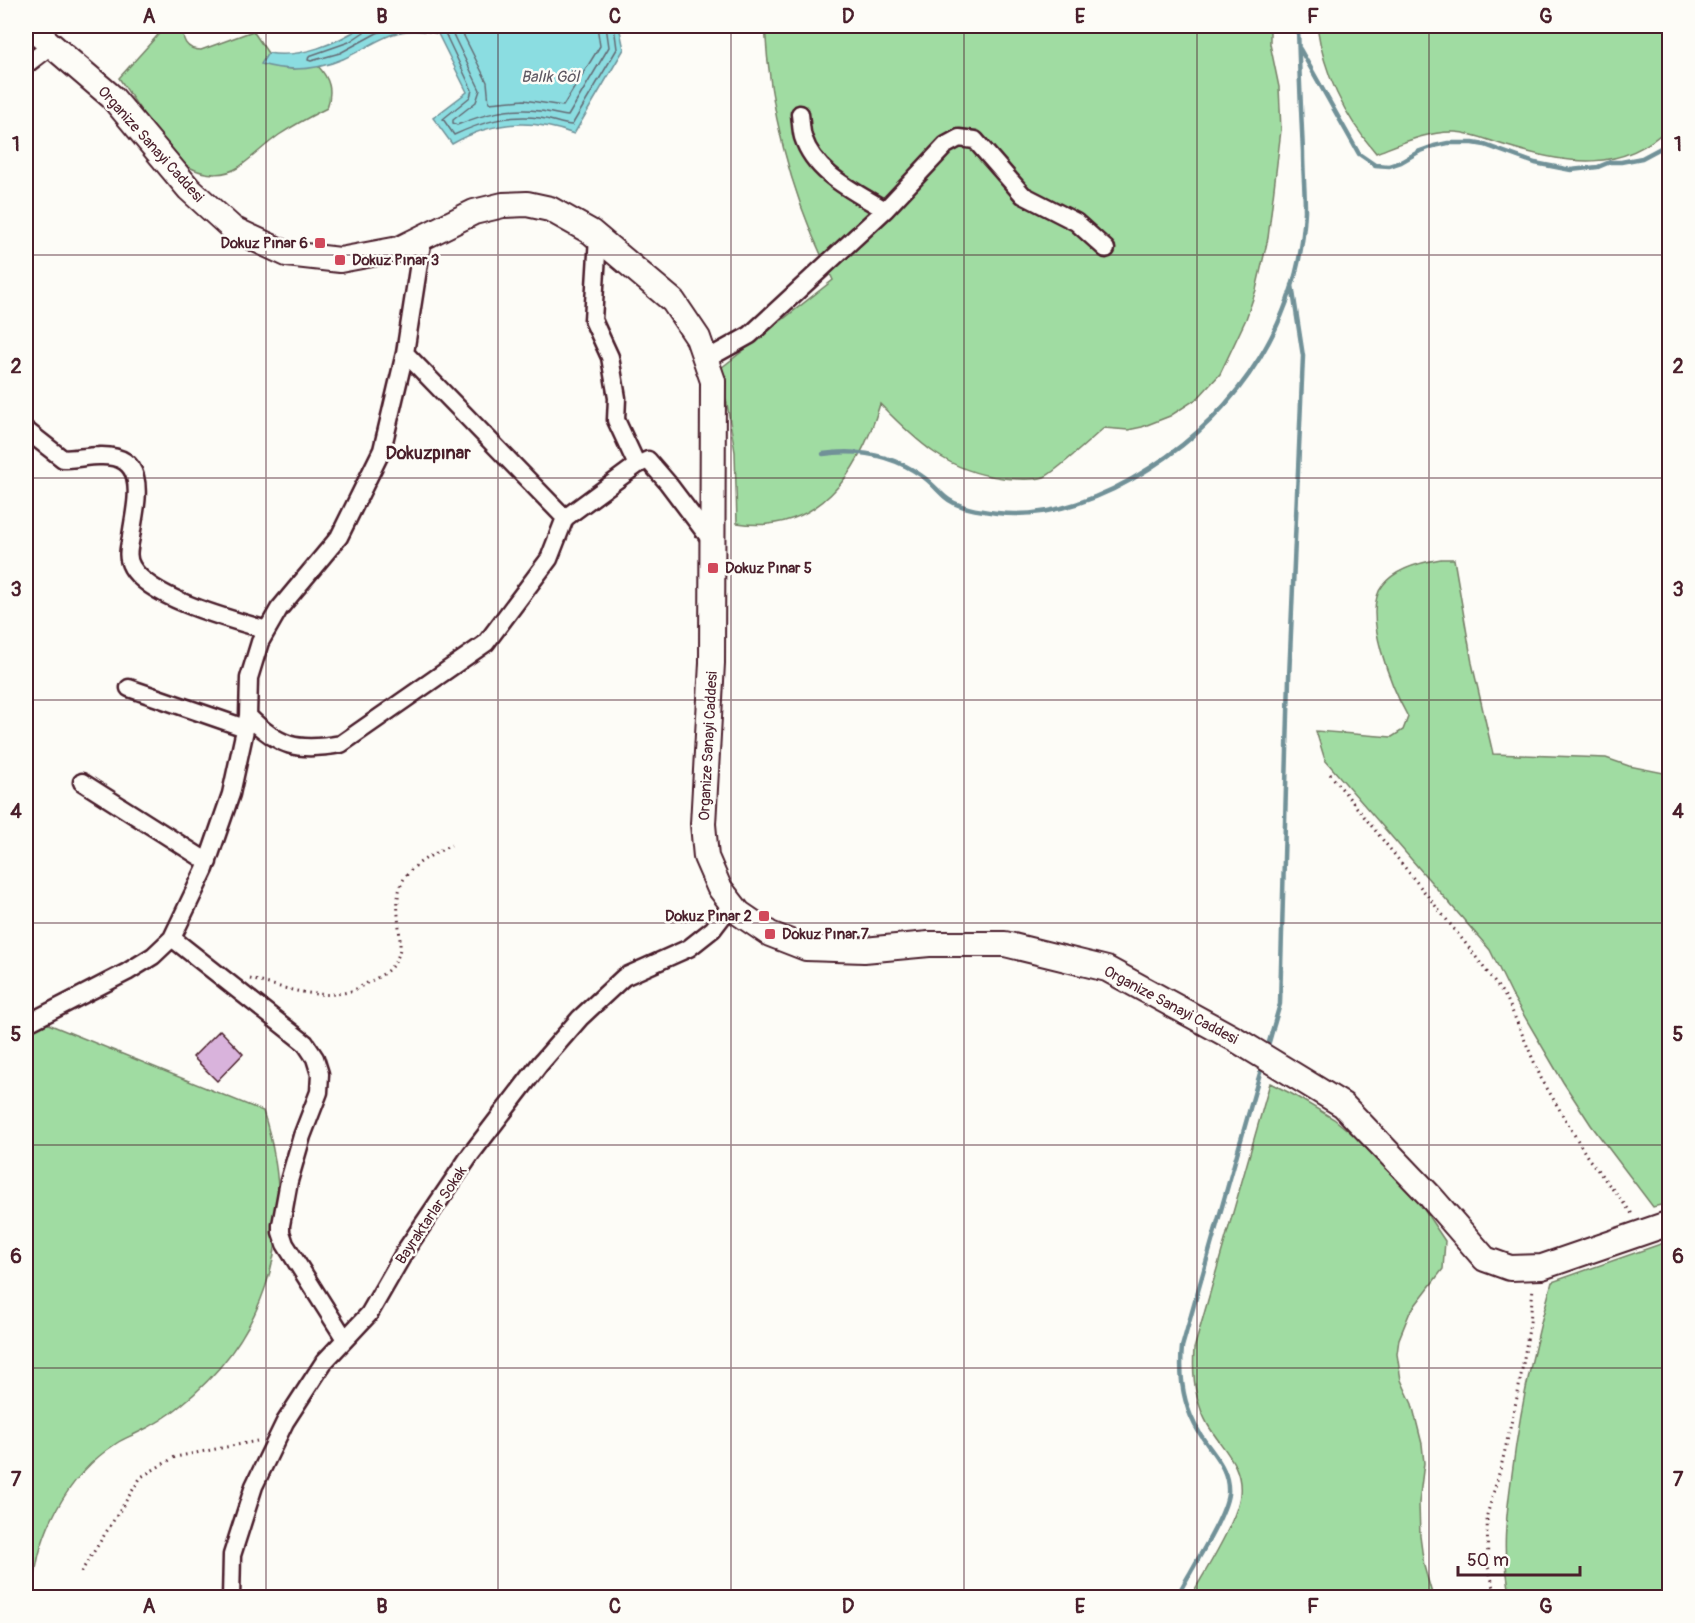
<svg xmlns="http://www.w3.org/2000/svg" width="1695" height="1623" font-family="Pangolin,sans-serif">
<rect width="100%" height="100%" fill="#fdfcf7"/>
<filter id="ink" filterUnits="userSpaceOnUse"><feTurbulence type="fractalNoise" baseFrequency=".0167" numOctaves="2"/><feDisplacementMap in="SourceGraphic" scale="12" xChannelSelector="R" yChannelSelector="G"/><feConvolveMatrix kernelMatrix="1 2 1 2 8 2 1 2 1" color-interpolation-filters="sRGB"/></filter>
<g filter="url(#ink)">
<!-- green -->
<path fill="#a0dca2" stroke="#757e66" stroke-width="1.5" d="M166,26H186C179,39 187,50 201,50L253,31L268,53L262,64L292,69L318,66C330,79 333,91 327,108C311,116 294,125 279,135C265,145 253,157 239,167C225,176 206,176 191,168C169,157 134,100 119,78Z
M765,26H1270V44L1279,87L1281,130L1268,238L1256,290L1246,319L1220,374L1198,398L1170,416L1142,427L1128,430L1104,428C1094,436 1054,474 1044,477C1032,481 1016,479 1003,478C948,472 917,442 880,404C859,474 818,535 737,523L735,452L721,368L833,280C792,199 770,116 765,26Z
M1317,26H1669V127C1622,174 1566,164 1507,146C1489,141 1474,133 1455,132C1427,131 1402,143 1376,153C1344,116 1324,75 1317,26Z
M1441,559H1454L1472,663L1493,754L1606,758L1629,766L1669,774V1203L1653,1207L1591,1125L1563,1082L1512,995L1490,950L1325,760L1316,731L1392,737L1403,730L1408,717C1393,690 1360,612 1383,585C1396,568 1422,562 1441,559Z
M26,1015L263,1111C299,1223 273,1331 180,1406C167,1417 152,1426 137,1433C131,1436 123,1439 117,1443C67,1475 33,1538 34,1598L26,1597Z
M1270,1083L1292,1094L1334,1119L1377,1154L1417,1199L1445,1241L1443,1269L1410,1312L1399,1339L1397,1354L1401,1380L1412,1404L1422,1444L1424,1463L1419,1503L1420,1536L1424,1566L1433,1597L1190,1598C1204,1573 1238,1520 1240,1494C1243,1464 1222,1449 1208,1425C1195,1402 1192,1376 1194,1349Z
M1669,1241V1597H1511C1501,1555 1506,1517 1512,1474C1520,1409 1534,1345 1552,1282Z"/>
<!-- water -->
<path fill="#8bdde1" stroke="#719198" stroke-width="1.5" d="M363,26H619L624,49L574,134C531,118 491,121 452,144L433,118L467,92L438,34C393,23 381,42 343,59C317,70 289,72 261,64L268,53C300,59 337,43 363,26Z"/>
<g fill="none" stroke-linecap="round" stroke-linejoin="round">
<!-- shore -->
<path stroke="#646b74" stroke-width="1.5" d="M366,26L364,32L349,42L309,56L308,60L311,61L340,53L377,33L399,26
M430,26L444,31L472,90L470,97L443,119L454,135C482,122 509,114 540,118C551,119 562,125 572,125L617,49L614,26
M449,26L480,90L476,102L453,120V123L457,125C484,114 510,107 540,111C550,112 559,115 568,116L609,47L606,26
M459,26L487,82L489,103L524,100L563,106L600,46L597,26"/>
<!-- stream -->
<path stroke="#719198" stroke-width="4.5" d="M1300,49L1359,154L1375,165L1389,166L1401,162L1420,151L1434,146L1448,143H1473L1485,145L1535,163L1571,170L1598,167L1610,162H1621L1642,158L1670,143
M823,454C858,449 892,455 922,476C931,482 937,490 945,497C957,508 981,511 997,513C1050,519 1106,497 1150,468C1240,411 1300,318 1305,211C1305,191 1303,172 1303,152C1301,110 1299,68 1298,26
M1267,1049L1280,1004L1289,678L1303,356L1292,285
M1176,1598C1189,1573 1225,1518 1228,1494C1230,1467 1211,1453 1199,1432C1183,1406 1179,1377 1182,1347L1262,1066"/>
</g>
<!-- building -->
<path fill="#d9b3dc" stroke="#4a1f2b" stroke-width="1.5" d="M220,1030L243,1054L217,1081L193,1057Z"/>
<g fill="none" stroke-linecap="round" stroke-linejoin="round">
<!-- street casing -->
<g stroke="#4a1f2b" stroke-width="21">
<path id="street" d="M26,65L52,45
M800,114C801,121 801,130 803,137C815,174 854,191 885,210
M598,237L593,320L610,357L617,398L616,420L637,465
M405,353L565,518
M705,360L750,335L885,210L946,145L959,138L975,140L1023,195L1076,222L1106,249
M26,430L63,459C75,459 87,456 99,456C152,454 135,505 131,537C129,548 126,557 132,567C150,599 233,620 267,630
M129,688L245,728
M248,716C279,747 297,752 341,744L486,643L549,559L565,518L637,465L648,460L667,482L713,543
M82,782L208,862
M172,938L305,1043L315,1058L320,1074L319,1092L302,1136L289,1181L281,1225V1232L285,1244L345,1339
M26,1024L127,972L153,956L172,938L205,869L231,794L248,716L249,678L260,642L279,609L339,537L382,450L405,353L423,237
M231,1598L232,1555L254,1486L285,1422L324,1362L369,1314L407,1248L471,1154L540,1064L580,1018L624,977L689,948L713,929L732,904"/>
</g>
<!-- secondary casing -->
<g stroke="#4a1f2b" stroke-width="28">
<path id="secondary" d="M29,26L112,97L189,189L233,229L287,254L340,260L399,249L474,212L503,205L527,204L550,209L591,232L673,301L698,338L713,381L712,663L703,824L706,857L719,887L739,913L770,934L806,948L864,950L929,944H1005L1107,969L1235,1039L1343,1105L1431,1197L1485,1259L1510,1268L1542,1267L1670,1223"/>
</g>
<!-- path -->
<path stroke="#4a1f2b" stroke-width="3" stroke-dasharray="1.5 4.5" stroke-linecap="butt" d="M1330,774L1470,949L1507,999L1541,1078L1588,1158L1633,1215
M250,979C283,987 321,1002 354,990C361,987 368,982 375,979C387,972 398,964 400,948C401,926 391,895 406,876C417,861 436,853 451,845
M81,1572L141,1477L175,1457L257,1441
M1497,1598L1488,1567L1487,1515L1502,1463L1518,1393L1530,1323L1533,1287"/>
<!-- street -->
<use href="#street" stroke="#fdfcf7" stroke-width="16"/>
<!-- secondary -->
<use href="#secondary" stroke="#fdfcf7" stroke-width="24"/>
</g>
</g>
<!-- grid -->
<path fill="none" stroke="#4a1f2b" stroke-width="1.5" stroke-opacity="0.55" d="M266,26V1598M498,26V1598M731,26V1598M964,26V1598M1197,26V1598M1429,26V1598M26,255H1670M26,478H1670M26,700H1670M26,923H1670M26,1145H1670M26,1368H1670"/>
<!-- markers -->
<g fill="#d1495b" stroke="#fdfcf7" stroke-width="2">
<rect x="314" y="237" width="12" height="12" rx="3"/>
<rect x="334" y="254" width="12" height="12" rx="3"/>
<rect x="707" y="562" width="12" height="12" rx="3"/>
<rect x="758" y="910" width="12" height="12" rx="3"/>
<rect x="764" y="928" width="12" height="12" rx="3"/>
</g>
<g text-anchor="middle" stroke-width="5" stroke-linejoin="round" paint-order="stroke">
<!-- street labels -->
<g font-size="15" fill="#4a1f2b" stroke="#fdfcf7">
<text transform="translate(151 144) rotate(48)" y="5">Organize Sanayi Caddesi</text>
<text transform="translate(708 746) rotate(-87)" y="5">Organize Sanayi Caddesi</text>
<text transform="translate(1171 1005) rotate(28)" y="5">Organize Sanayi Caddesi</text>
<text transform="translate(431 1215) rotate(-56)" y="5">Bayraktarlar Sokak</text>
</g>
<!-- poi labels -->
<g font-size="15" font-weight="bold" fill="#4a1f2b" stroke="#fdfcf7" text-anchor="start">
<text x="308" y="248" text-anchor="end">Dokuz Pınar 6</text>
<text x="352" y="265">Dokuz Pınar 3</text>
<text x="725" y="573">Dokuz Pınar 5</text>
<text x="752" y="921" text-anchor="end">Dokuz Pınar 2</text>
<text x="782" y="939">Dokuz Pınar 7</text>
</g>
<!-- water labels -->
<g font-size="16" font-style="italic" fill="#5e5862" stroke="#fdfcf7">
<text x="550" y="82">Balık Göl</text>
</g>
<!-- quarter labels -->
<g font-size="18" font-weight="bold" fill="#4a1f2b" stroke="#fdfcf7">
<text x="428" y="459">Dokuzpınar</text>
</g>
</g>
<!-- margin -->
<rect width="1695" height="1623" fill="none" stroke="#fdfcf7" stroke-width="66"/>
<!-- scale -->
<path d="M1458 1566v9h122v-9" fill="none" stroke="#4a1f2b" stroke-width="3"/>
<text x="1467" y="1566" font-size="18" fill="#4a1f2b" stroke="#fdfcf7" stroke-width="4.5" paint-order="stroke">50 m</text>
<rect x="33" y="33" width="1629" height="1557" fill="none" stroke="#4a1f2b" stroke-width="2"/>
<g font-size="20" text-anchor="middle" font-weight="bold" fill="#4a1f2b">
<text x="149" y="23">A</text>
<text x="382" y="23">B</text>
<text x="615" y="23">C</text>
<text x="848" y="23">D</text>
<text x="1080" y="23">E</text>
<text x="1313" y="23">F</text>
<text x="1546" y="23">G</text>
<text x="16" y="151">1</text>
<text x="1678" y="151">1</text>
<text x="16" y="373">2</text>
<text x="1678" y="373">2</text>
<text x="16" y="596">3</text>
<text x="1678" y="596">3</text>
<text x="16" y="818">4</text>
<text x="1678" y="818">4</text>
<text x="16" y="1041">5</text>
<text x="1678" y="1041">5</text>
<text x="16" y="1263">6</text>
<text x="1678" y="1263">6</text>
<text x="16" y="1486">7</text>
<text x="1678" y="1486">7</text>
<text x="149" y="1613">A</text>
<text x="382" y="1613">B</text>
<text x="615" y="1613">C</text>
<text x="848" y="1613">D</text>
<text x="1080" y="1613">E</text>
<text x="1313" y="1613">F</text>
<text x="1546" y="1613">G</text>
</g>
</svg>
